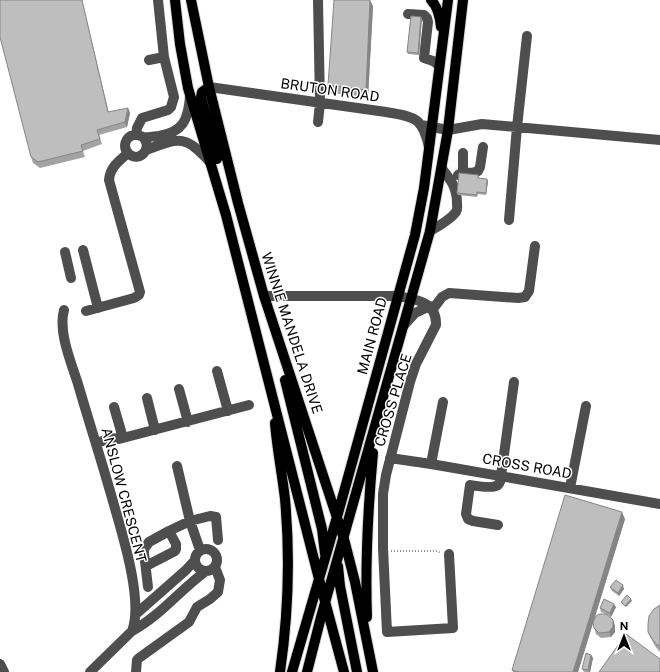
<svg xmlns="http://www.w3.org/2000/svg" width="660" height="672" font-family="'Public Sans',sans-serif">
<rect width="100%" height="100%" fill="#fff"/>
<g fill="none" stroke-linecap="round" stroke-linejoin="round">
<!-- major casing -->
<g stroke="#dbdbdb" stroke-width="12">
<path id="major" d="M175,0L180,44L188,88L226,215L319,579L344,672
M191,0L209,87L238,203L264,296L344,539L355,582L373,672
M431,0C438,7 440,17 441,27
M209,87L202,92L201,97L217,159
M285,380L322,529L325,554
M275,423C277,448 282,473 285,499C290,554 288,617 280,672
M338,566L340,586L357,672
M367,617C365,562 368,508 373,453
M292,672L337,517L415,235L424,188L448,0
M307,672L321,617L430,231L448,130L463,0"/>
</g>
<!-- path -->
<path stroke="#707070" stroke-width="1.5" stroke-dasharray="1 2" stroke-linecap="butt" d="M391,551H437L441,553"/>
<!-- minor -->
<path stroke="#4e4e4e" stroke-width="10" d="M408,14L424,15L427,18L428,22L424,58L433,61L439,65
M149,60L164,57
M209,87L386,112C414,117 422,116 429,147
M318,122L320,103L318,0
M421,125L448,130L482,124L660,140
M136,135L137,128L142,118L168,110L171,107L174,97L164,57L158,0
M143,137C153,148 140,163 129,154C122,148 125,136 134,135C138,134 140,136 143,137C147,138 154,136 159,136C183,132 188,120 190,97
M146,150C181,137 185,135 211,163
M463,172L473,173L478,171L480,167L483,147
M458,175L463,172V153
M509,220L517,127L527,36
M430,231C439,226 450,220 456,212C458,209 457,206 457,203C457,188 451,180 442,169
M83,250L98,308
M65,252L71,278
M264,296H397C416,299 437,302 436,325L416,364L410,382L386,475L383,494V548L387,632L453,628L449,554
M433,309L442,297L449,293L518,298L525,297L529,291L535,246
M64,310C58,332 71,362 78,384C89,422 101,459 112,498C121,530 144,600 132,631L90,672
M86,311L134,298L139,295L140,292L109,180C110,167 119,161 128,153
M404,325L415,313L430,306
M217,371L228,411
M179,389L188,422
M147,398L155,430
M114,407L123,438
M97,443L111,438L119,439L249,405
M390,458L431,464L660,504
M431,464L443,402
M177,466L190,521L200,550
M570,488L586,406
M498,525L473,521L468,519L466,514L470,485C476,486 493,489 498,485C500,483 501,479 501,476L514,382
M195 560a11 11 0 1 1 22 0a11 11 0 1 1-22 0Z
M146,566L175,551L176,549V544L169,531
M148,587L144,553V549L149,542L169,531L190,521L210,516L216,517L218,540
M136,614L186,570L195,560
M132,631C160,616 180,590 206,571
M0,664L4,672
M136,672L137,660L139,658L189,622L197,607L210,599L218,592L220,580L215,567"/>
<!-- major -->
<use href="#major" stroke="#000" stroke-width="10"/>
</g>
<!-- wall -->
<path fill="#a3a3a3" d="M82,0L108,112L128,108L130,113L127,127L99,135L102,144L83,151L85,157L40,168L33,163L31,157Z
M373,6L368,97L330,93L328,85Z
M421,17L422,18L419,55L408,54L407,52Z
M478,175L479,178L488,181L486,195L478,194L477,197L458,195L457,193Z
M625,519L578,672H513L512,670Z
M610,587L624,589L619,596L612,591Z
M660,605V652L655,646L648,632Z
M616,607L611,617L606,614L613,620L615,626V632L611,637L601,638L596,634L594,628L606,614L601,612L600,608Z
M591,655L593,658L590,672H584L582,669Z"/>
<!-- shaded-wall -->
<path fill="#858585" d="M82,0L110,118L108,112Z
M370,0L373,6L368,97L366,90Z
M421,17L422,18L419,55L418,53Z
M128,108L130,113L127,127L125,122Z
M487,179L488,181L486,195V193Z
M622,512L625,519L578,672H573Z
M623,585L624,589L619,596L618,593Z
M631,599L632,601L626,607L625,606Z
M614,604L616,607L611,617L610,613Z
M613,620L615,626V632L611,637L609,632Z
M591,655L593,658L590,672H589L588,670Z"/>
<!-- building -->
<path fill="#bebebe" stroke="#858585" d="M0,0H82L108,112L128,108L125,122L97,130L100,139L81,145L83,151L38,162L31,157L0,37Z
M334,0H370L366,90L328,85Z
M411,16L421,17L418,53L407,52Z
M459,173L478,175V178L487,179L486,193L477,192V195L457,193Z
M565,495L622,512L573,672H519L512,670Z
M616,580L623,585L618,593L610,587Z
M627,595L631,599L625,606L621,602Z
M604,599L614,604L610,613L600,608Z
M660,605V646L657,645L652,639L648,632V624L649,616L654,609Z
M599,614H606L611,618L613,620V627L609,632L599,633L594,628L593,622L596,616Z
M626,634L660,659V672H599Z
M586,653L591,655L588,670L582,669Z"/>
<g text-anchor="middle" stroke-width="3" stroke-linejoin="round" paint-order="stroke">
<!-- street labels -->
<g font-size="14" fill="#000" stroke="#fff">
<text transform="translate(330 90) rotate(8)" y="5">BRUTON ROAD</text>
<text transform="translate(292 333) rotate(72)" y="5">WINNIE MANDELA DRIVE</text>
<text transform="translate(372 336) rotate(-75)" y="5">MAIN ROAD</text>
<text transform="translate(393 400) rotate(-73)" y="5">CROSS PLACE</text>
<text transform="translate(527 466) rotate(10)" y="5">CROSS ROAD</text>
<text transform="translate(124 495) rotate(75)" y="5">ANSLOW CRESCENT</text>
</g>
</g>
<!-- north arrow -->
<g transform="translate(624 636)" stroke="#ffffff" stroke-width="3" paint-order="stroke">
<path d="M0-3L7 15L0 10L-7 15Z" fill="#000000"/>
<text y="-6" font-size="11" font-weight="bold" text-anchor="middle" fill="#000000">N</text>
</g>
</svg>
